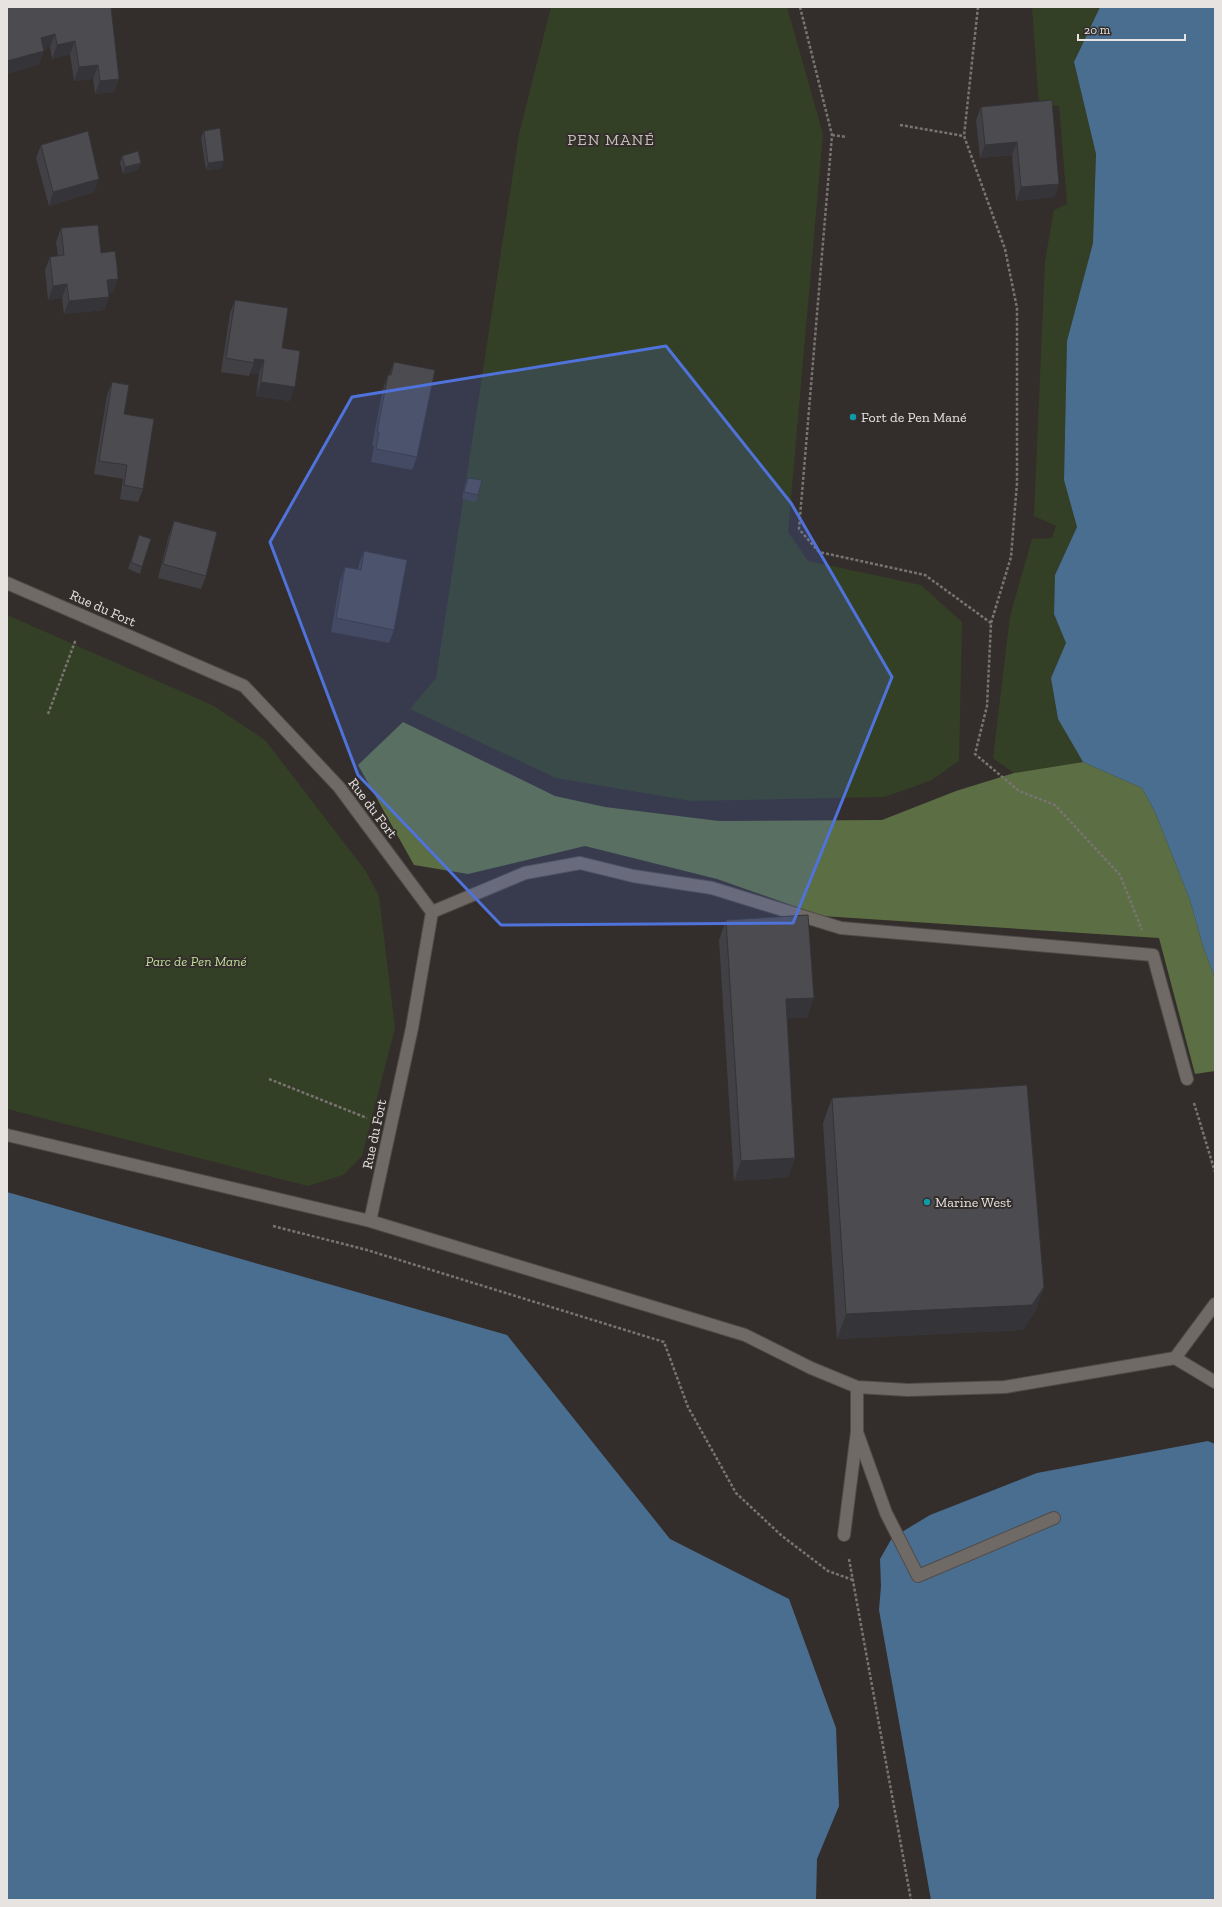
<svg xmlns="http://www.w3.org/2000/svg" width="1222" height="1907" font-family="'Zilla Slab',serif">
<rect width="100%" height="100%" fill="#332e2b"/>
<!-- green -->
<path fill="#344025" d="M551,7H787L823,134L788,532L808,561L921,585L962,622L959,761L930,781L884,797L691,801L556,778L410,709L436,678L519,134Z
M1032,7H1100L1074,62L1096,154L1093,243L1067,341L1064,480L1077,527L1055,575L1054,614L1066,643L1051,678L1058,719L1083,762L1014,773L993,758L1010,616L1032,539L1052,538L1056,526L1034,516L1045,261L1054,210L1067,204L1059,106L1039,105Z
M7,615L212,705L265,740L365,870L379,896L395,1028L362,1156L343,1175L308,1186L7,1109Z"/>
<!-- forest -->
<path fill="#5c6e43" d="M403,722L555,796L605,807L719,821L882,820L956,791L1014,773L1083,762L1142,788L1155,812L1190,900L1203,946L1215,978V1071L1195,1074L1159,938L822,916L717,879L585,846L468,874L414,865L358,765Z"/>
<!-- water -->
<path fill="#4a6e90" d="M1100,7H1215V978L1203,946L1190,900L1155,812L1142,788L1083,762L1058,719L1051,678L1066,643L1054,614L1055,575L1077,527L1064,480L1067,341L1093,243L1096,154L1074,62Z
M7,1192L507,1335L670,1539L789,1599L836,1728L839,1806L817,1859L816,1900H7Z
M1208,1441L1215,1444V1900H931L879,1610L881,1586L880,1559L892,1538L930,1515L1037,1473Z"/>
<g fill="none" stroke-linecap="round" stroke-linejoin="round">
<!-- service casing -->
<g stroke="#504b49" stroke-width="14">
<path id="service" d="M1175,1358L1215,1382
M857,1432L886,1513L918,1576L1054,1518"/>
</g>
<!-- minor casing -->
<g stroke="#504b49" stroke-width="14">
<path id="minor" d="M7,583L244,686L339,787L432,912L412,1028L370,1221
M432,912L525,873L580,863L633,876L712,888L841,928L1153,955L1187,1079
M7,1135L370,1221L745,1335L811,1368L857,1387L908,1390L1005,1387L1175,1358L1215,1304
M844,1535L857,1432V1387"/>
</g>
<!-- path -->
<path stroke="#797472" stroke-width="2.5" stroke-dasharray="3 2" stroke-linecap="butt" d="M800,7L832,135L799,529L819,552L925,575L991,623
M978,7L964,136L1005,249L1017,308V483L1011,557L991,623L987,706L975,754L1019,791L1055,805L1120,875L1142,930
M900,125L964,136
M832,135L847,137
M48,714L76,639
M269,1079L367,1118
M1194,1103L1215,1172
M273,1226L367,1250L664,1342L688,1407L736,1493L782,1536L828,1571L853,1580
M849,1559L911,1900"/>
<!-- service -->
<use href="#service" stroke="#706a66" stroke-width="12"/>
<!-- minor -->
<use href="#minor" stroke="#706a66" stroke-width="12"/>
</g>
<!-- wall -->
<path fill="#414045" d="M7,7H111L119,79L114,92L95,94L93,79L74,81L70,54L52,59L50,47L43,50L39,65Z
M981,107L1059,184L1054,197L1016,201L1012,155L980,158L976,120Z
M204,131L222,168L206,170L201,138Z
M41,145L94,192L49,206L36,158Z
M122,156L141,163L138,170L123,174L120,163Z
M61,228L101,253L113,293H108L109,297L104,310L64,314L62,298L48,300L45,270L50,257L58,256L56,242Z
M235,300L282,348L290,401L256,396L259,374L250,373L249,376L221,372L230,313Z
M394,362L417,457L412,470L371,462L374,446L372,445L383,389L388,375H389Z
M112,382L124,414L143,489L138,502L120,499L123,479L94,474L107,395Z
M468,478L478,495L476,502L462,499L465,484Z
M174,521L206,576L201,589L158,578L169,535Z
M139,535L142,567L140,574L128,569Z
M364,551L394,630L389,643L331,632L340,581L345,567L358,569L359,564Z
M726,920L807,1018H787L795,1158L788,1177L734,1181L719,940Z
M832,1098L1044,1287L1035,1312L1023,1330L837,1339L823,1123Z"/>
<!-- shaded-wall -->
<path fill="#353438" d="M55,34L50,47L36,52L41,38Z
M75,41L70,54L52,59L57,45Z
M44,51L39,65L7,74V61Z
M98,65L93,79L74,81L79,67Z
M119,79L114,92L95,94L100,81Z
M1017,142L1012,155L980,158L985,145Z
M224,161L222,168L206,170L208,163Z
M141,163L138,170L123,174L125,167Z
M99,179L94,192L49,206L53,192Z
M1059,184L1054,197L1016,201L1021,187Z
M118,279L113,293L102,294L107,280Z
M67,284L62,298L48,300L53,286Z
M109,297L104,310L64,314L69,301Z
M254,359L264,360L259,374L250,373L254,363Z
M261,382L295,387L290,401L256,396Z
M814,998L807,1018L779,1019L786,999Z
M795,1158L788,1177L734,1181L741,1161Z
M1044,1287L1035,1312L1023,1330L837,1339L846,1314Z"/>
<!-- building -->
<path fill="#4c4b50" stroke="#353438" d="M7,7H111L119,79L100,81L98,65L79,67L75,41L57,45L55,34L41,38L44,51L7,61Z
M1052,100L1059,184L1021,187L1017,142L985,145L981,107Z
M220,128L224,161L208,163L204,131Z
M88,131L99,179L53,192L41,145Z
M138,151L141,163L125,167L122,156Z
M98,225L101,253L115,251L117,266L118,279L107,280L109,297L69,301L67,284L53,286L50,257L64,255L61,228Z
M235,300L288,308L282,348L300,351L295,387L261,382L264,360L254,359V363L226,358Z
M394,362L435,370L417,457L376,449L379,432H377L388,375H391Z
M112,382L129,385L124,414L154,419L143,489L124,485L127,465L99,461Z
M468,478L482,480L478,495L464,492Z
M174,521L217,532L206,576L163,564Z
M139,535L151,539L142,567L131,562Z
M364,551L407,560L394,630L336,618L345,567L361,570Z
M808,915L814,998L786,999L795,1158L741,1161L726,920Z
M1027,1085L1044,1287L1032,1305L846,1314L832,1098Z"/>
<!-- marked area -->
<path fill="#4f73da" fill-opacity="0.2" stroke="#4f73da" stroke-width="3" stroke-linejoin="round" d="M666,346L791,503L892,677L793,923L501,925L358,775L270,542L352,397Z"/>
<!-- markers -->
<g fill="#0f9aa8" stroke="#332e2b" stroke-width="1.5">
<circle cx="853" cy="417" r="4"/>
<circle cx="927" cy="1202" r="4"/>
</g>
<g text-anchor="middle" stroke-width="4" stroke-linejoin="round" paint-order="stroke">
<!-- poi labels -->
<g font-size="14" fill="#e6e3e1" stroke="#332e2b" text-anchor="start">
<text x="861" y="422">Fort de Pen Mané</text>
<text x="935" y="1207">Marine West</text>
</g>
<!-- street labels -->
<g font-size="14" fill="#e6e3e1" stroke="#332e2b">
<text transform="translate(103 608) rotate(24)" y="5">Rue du Fort</text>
<text transform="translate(373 808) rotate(53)" y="5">Rue du Fort</text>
<text transform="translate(374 1134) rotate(-78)" y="5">Rue du Fort</text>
</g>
<!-- park labels -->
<g font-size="14" font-style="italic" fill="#bfde98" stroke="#332e2b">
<text x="196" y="966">Parc de Pen Mané</text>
</g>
<!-- quarter labels -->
<g font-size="16" letter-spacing="1" fill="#c4bdb9" stroke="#332e2b">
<text x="611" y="145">PEN MANÉ</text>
</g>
</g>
<!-- border -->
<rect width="1222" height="1907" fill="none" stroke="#e6e3e1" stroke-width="16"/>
<!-- scale -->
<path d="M1078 34v6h107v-6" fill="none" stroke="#e6e3e1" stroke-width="2"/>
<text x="1084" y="34" font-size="12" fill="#e6e3e1" stroke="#332e2b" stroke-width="3" paint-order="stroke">20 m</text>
</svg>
